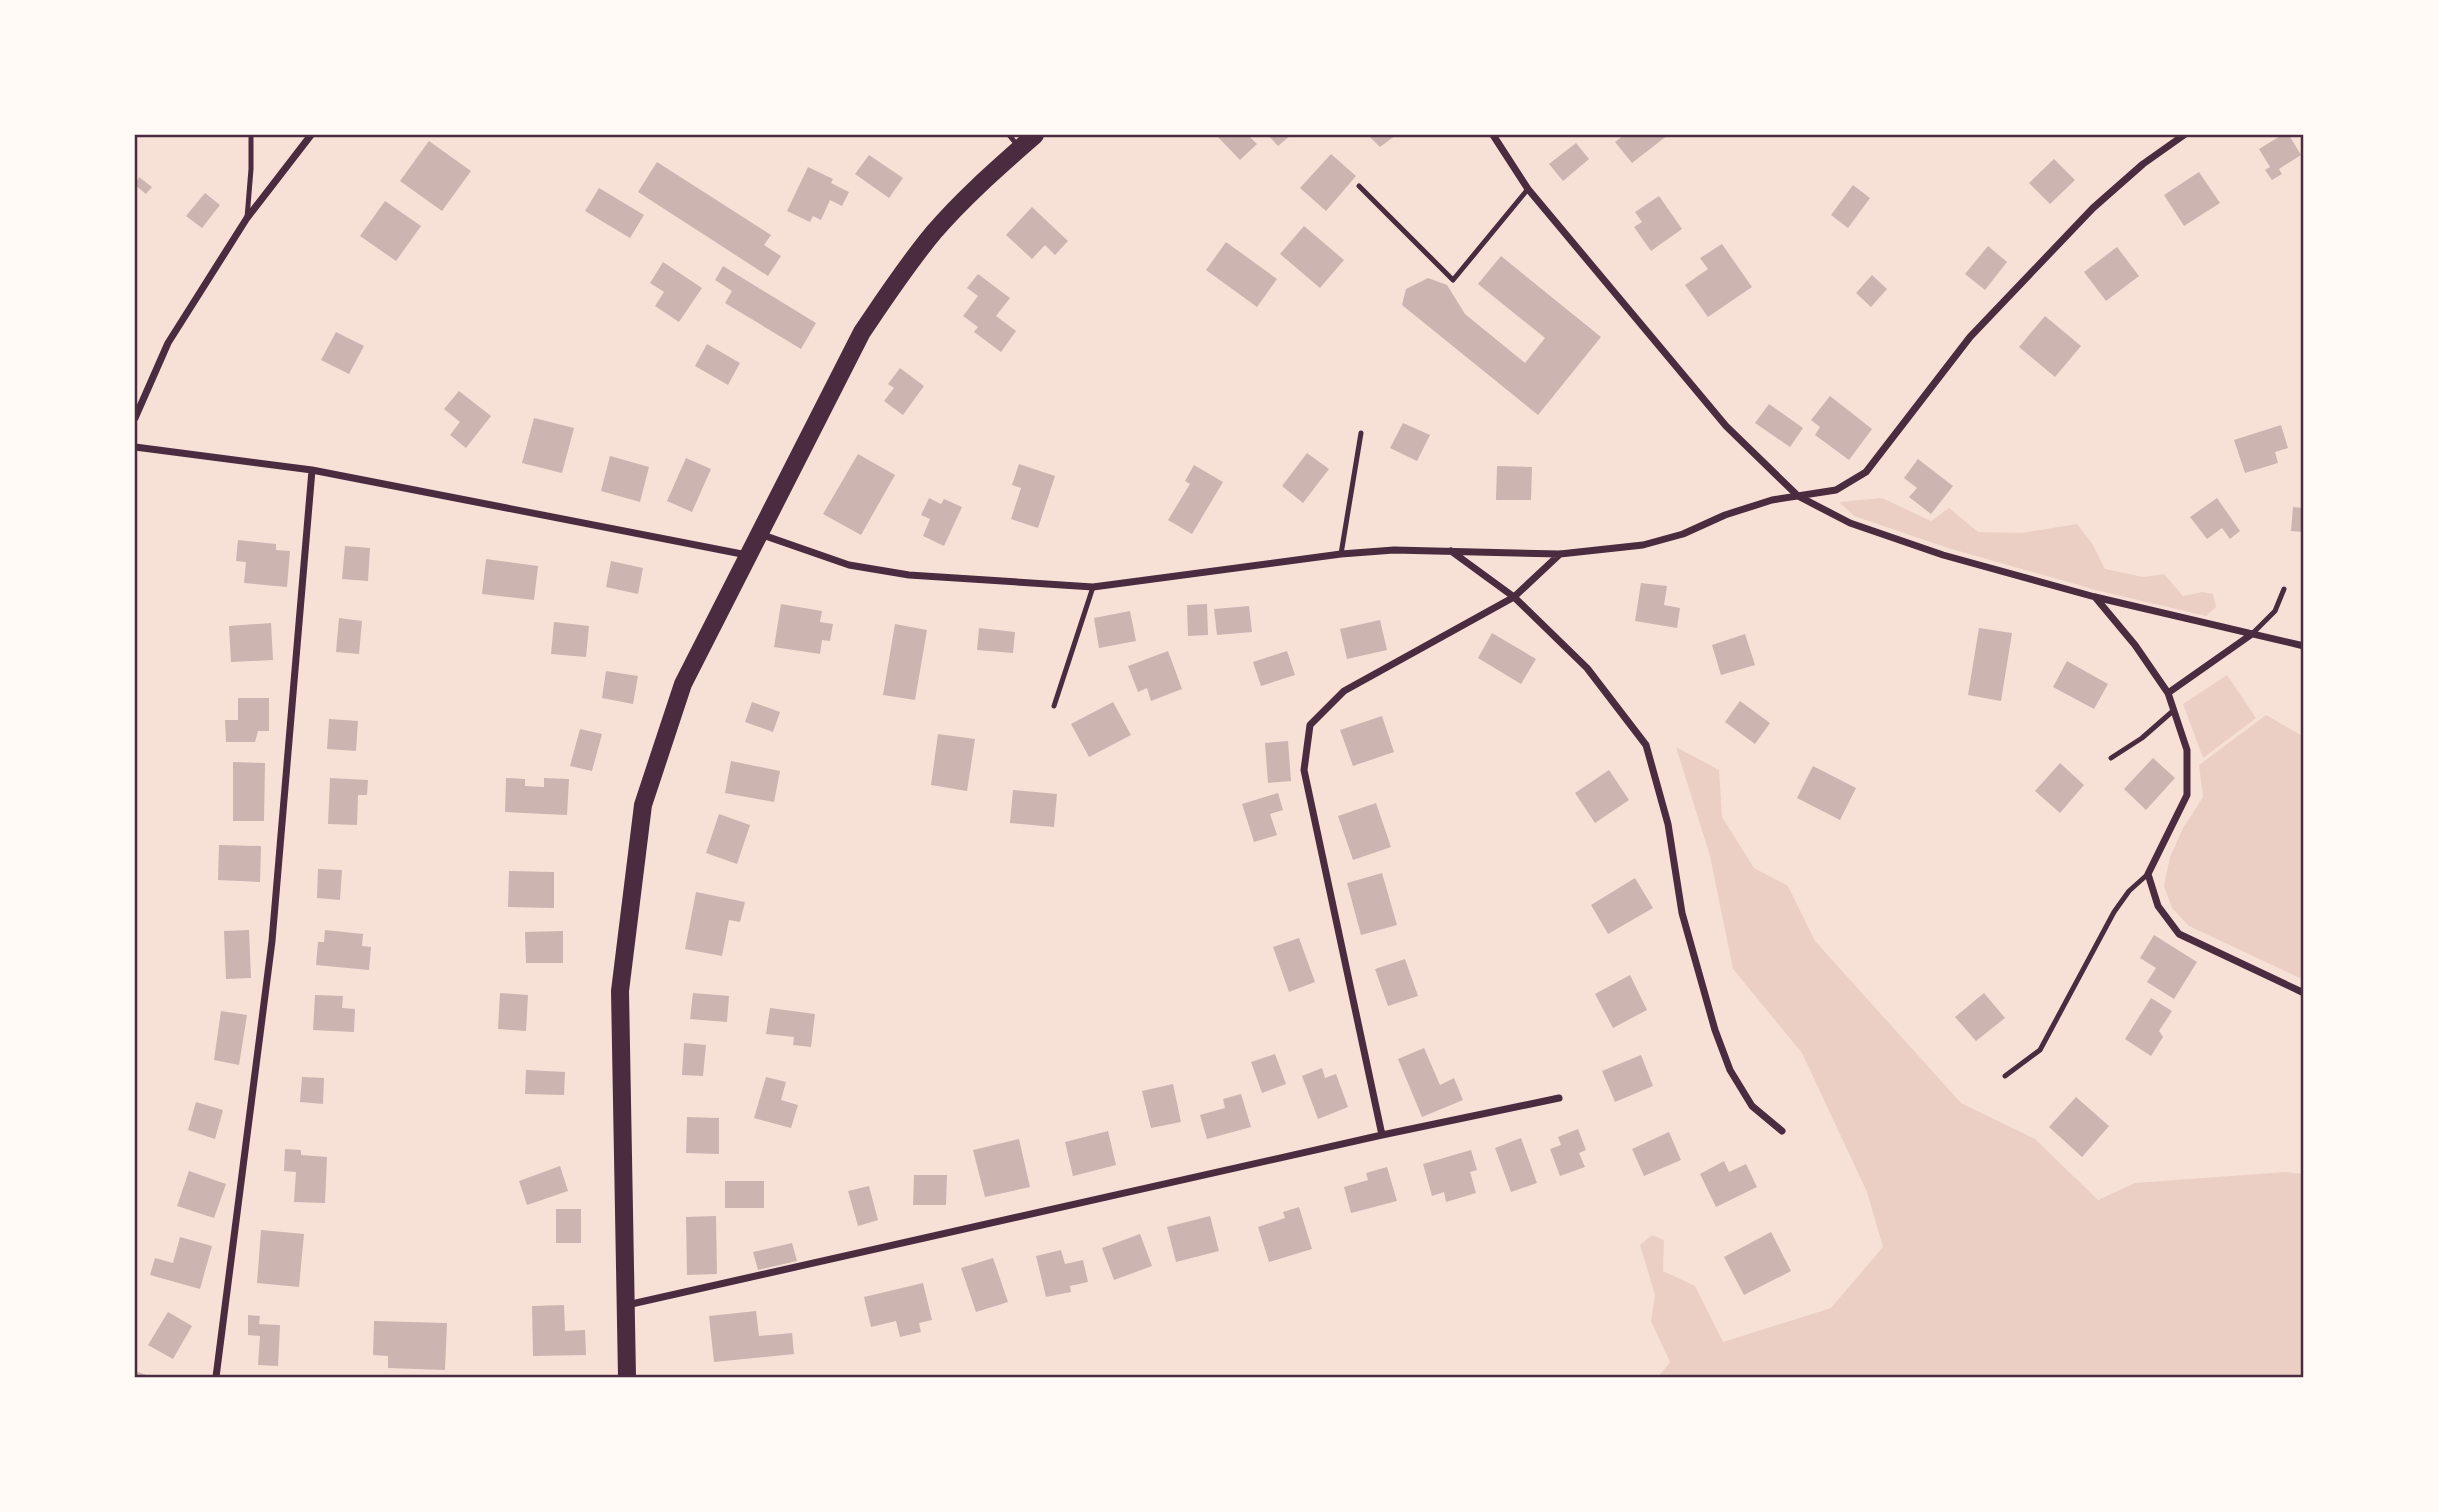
<svg xmlns="http://www.w3.org/2000/svg" width="2439" height="1512" font-family="Lato,sans-serif">
<rect width="100%" height="100%" fill="#f7e1d7"/>
<!-- green -->
<path fill="#ebcfc5" d="M1882,498L1931,521L1949,508L1978,532L2022,533L2077,524L2093,545L2105,569L2143,577L2164,574L2183,596L2202,592L2213,594L2216,607L2206,616L2096,590L1948,548L1854,516L1839,502Z
M2227,675L2256,718L2203,758L2183,704Z
M2266,715L2304,737V980L2189,926L2172,908L2164,886L2170,857L2183,828L2203,797L2199,765Z
M1676,747L1719,770L1722,817L1754,868L1788,886L1815,941L1961,1103L2035,1139L2098,1200L2135,1183L2285,1172L2304,1174V1377H1658L1670,1362L1651,1321L1655,1295L1640,1245L1652,1235L1664,1240L1663,1271L1695,1286L1723,1342L1831,1308L1883,1247L1867,1192L1802,1053L1733,969L1710,856Z"/>
<!-- building -->
<path fill="#ccb4b1" d="M1216,135H1248L1257,144L1240,160Z
M1268,135H1291L1278,146Z
M1368,135H1396L1380,147Z
M1624,135H1668L1632,163L1615,142Z
M2282,135H2289L2301,155L2279,169L2282,174L2272,180L2265,170L2270,167L2259,149Z
M429,141L471,171L442,211L400,181Z
M1576,143L1589,159L1563,181L1549,164Z
M1331,154L1356,176L1326,211L1300,188Z
M869,155L903,178L889,198L855,174Z
M2054,159L2075,180L2050,204L2029,183Z
M657,162L771,235L764,245L781,256L768,276L638,192Z
M808,167L833,179L831,183L849,192L842,206L830,200L821,220L813,216L810,222L787,211Z
M2199,172L2220,203L2184,226L2164,195Z
M139,177L152,187L146,194L135,185Z
M1853,185L1870,198L1848,228L1831,215Z
M599,188L644,215L630,238L585,211Z
M205,193L220,205L202,228L186,216Z
M1659,196L1682,229L1651,251L1634,227L1642,222L1635,212Z
M385,201L421,226L396,261L360,236Z
M1032,207L1068,241L1055,255L1045,245L1032,259L1006,235Z
M1304,226L1344,260L1320,288L1280,254Z
M1226,242L1277,279L1257,307L1206,270Z
M1722,244L1752,287L1708,317L1685,285L1708,269L1700,258Z
M1988,246L2007,262L1985,290L1965,274Z
M2117,247L2139,276L2106,301L2084,272Z
M1501,256L1601,337L1538,415L1402,305L1406,289L1428,278L1447,285L1465,314L1525,363L1545,338L1478,284Z
M663,262L702,288L679,322L655,306L664,292L650,283Z
M723,266L816,323L801,349L725,303L732,291L715,280Z
M978,274L1010,298L996,316L1016,331L1001,352L974,332L978,327L963,316L978,296L967,288Z
M1872,275L1887,289L1871,307L1856,293Z
M2045,316L2081,346L2055,377L2019,347Z
M336,332L364,346L349,374L321,360Z
M707,344L740,363L728,385L695,366Z
M900,368L924,386L903,415L884,401L894,388L888,384Z
M459,391L491,416L466,448L450,435L460,422L444,409Z
M1830,396L1872,429L1849,460L1815,435L1820,427L1811,420Z
M1769,404L1803,428L1790,447L1755,423Z
M534,418L574,428L562,473L522,463Z
M1403,423L1430,435L1417,461L1390,448Z
M2281,425L2288,448L2275,452L2278,463L2245,473L2234,440Z
M1307,453L1329,469L1303,503L1282,486Z
M858,454L895,475L861,535L823,514Z
M610,456L649,467L640,502L601,491Z
M686,458L711,469L692,512L667,501Z
M1918,459L1953,486L1931,514L1909,497L1917,488L1904,478Z
M1019,464L1055,476L1038,528L1011,519L1021,488L1012,485Z
M1194,465L1223,482L1192,534L1168,520L1190,484L1185,481Z
M1497,466L1532,467L1531,500H1496Z
M929,498L941,504L944,499L962,507L944,546L923,536L930,519L921,515Z
M2217,498L2240,531L2230,539L2222,528L2207,539L2190,517Z
M2293,507L2304,508V532L2291,531Z
M238,540L276,544V550L290,551L287,587L244,583L246,562L236,561Z
M345,546L370,548L368,581L342,579Z
M486,559L538,566L534,600L482,594Z
M611,561L643,568L638,594L606,587Z
M1641,583L1667,586L1664,605L1680,608L1677,628L1635,621Z
M781,604L822,611L820,622L833,624L830,641L822,640L820,654L774,647Z
M1207,604L1208,635L1188,636L1187,605Z
M1249,606L1252,632L1217,635L1214,609Z
M1130,611L1136,641L1099,648L1094,618Z
M339,618L362,621L359,654L336,652Z
M1380,620L1387,650L1347,659L1340,629Z
M554,622L589,626L586,657L551,654Z
M271,623L273,660L231,662L229,626Z
M895,624L927,630L915,700L883,695Z
M979,628L1015,632L1013,653L977,650Z
M1979,628L2012,633L2001,701L1968,695Z
M1492,633L1536,659L1521,684L1478,658Z
M1745,634L1755,665L1721,675L1712,645Z
M1168,651L1182,689L1151,701L1147,688L1138,692L1128,666Z
M1287,651L1295,675L1261,686L1253,662Z
M2067,661L2108,684L2094,709L2053,687Z
M606,671L638,676L633,704L602,698Z
M238,698H269V731H258L255,742H226L225,720H238Z
M1740,701L1770,723L1755,744L1725,722Z
M752,702L780,712L773,732L745,722Z
M1113,702L1131,735L1089,757L1071,724Z
M1382,716L1394,752L1353,766L1340,730Z
M329,719L358,721L356,751L327,749Z
M580,729L602,734L592,771L570,766Z
M938,734L975,739L967,791L931,785Z
M1288,741L1291,781L1268,783L1265,743Z
M2153,758L2175,778L2146,810L2124,789Z
M731,761L780,771L774,802L725,793Z
M233,762L265,763L264,821H233Z
M2060,763L2084,785L2060,813L2035,791Z
M1813,766L1856,788L1840,820L1797,798Z
M1609,770L1629,800L1595,823L1575,793Z
M330,778L368,780L367,795H358L357,825L328,824Z
M506,778L525,779V786L544,787V778L569,779L567,815L505,812Z
M1013,790L1057,794L1054,827L1010,823Z
M1278,793L1283,810L1270,814L1277,835L1254,842L1242,804Z
M1376,803L1391,847L1353,860L1338,816Z
M719,814L750,825L737,864L706,853Z
M219,845L261,846L260,882L218,880Z
M318,869L342,870L340,900L317,898Z
M509,871L554,872V908L508,907Z
M1382,873L1397,925L1361,935L1347,883Z
M1635,878L1653,908L1608,934L1591,905Z
M696,892L745,902L740,922L729,920L722,956L685,949Z
M249,930L251,978L226,979L224,931Z
M325,930L363,934L362,946L371,947L369,970L316,965L318,942H324Z
M563,931V963H526L525,932Z
M2154,935L2197,962L2174,999L2147,982L2156,968L2140,958Z
M1299,938L1315,982L1289,992L1273,947Z
M1405,959L1418,996L1388,1006L1375,969Z
M1630,975L1647,1010L1613,1028L1595,994Z
M500,993L528,995L526,1031L498,1029Z
M693,993L729,996L727,1022L690,1019Z
M1984,993L2005,1018L1976,1041L1955,1017Z
M315,995L343,996L342,1008L355,1009L354,1032L313,1030Z
M2151,998L2172,1011L2159,1031L2163,1037L2151,1056L2125,1039Z
M770,1008L815,1014L811,1047L793,1045L794,1037L766,1034Z
M221,1011L247,1015L239,1065L214,1060Z
M684,1043L706,1045L703,1076L682,1075Z
M1424,1048L1440,1085L1454,1078L1463,1100L1422,1117L1398,1059Z
M1275,1054L1286,1084L1262,1093L1251,1062Z
M1641,1055L1653,1086L1615,1102L1602,1071Z
M1322,1068L1325,1078L1336,1074L1348,1107L1318,1119L1302,1076Z
M526,1070L565,1072L564,1095L525,1094Z
M302,1077L324,1078L323,1104L300,1102Z
M766,1077L786,1082L781,1100L798,1105L791,1128L754,1118Z
M1173,1084L1181,1122L1151,1128L1142,1091Z
M1241,1094L1251,1127L1207,1139L1200,1115L1225,1108L1223,1099Z
M2076,1097L2109,1126L2082,1157L2049,1127Z
M196,1102L223,1110L215,1139L188,1130Z
M687,1117L719,1118V1154L686,1153Z
M1578,1129L1586,1150L1579,1153L1585,1167L1560,1176L1550,1149L1561,1145L1558,1137Z
M1108,1131L1116,1165L1073,1176L1065,1142Z
M1669,1132L1681,1160L1644,1176L1632,1149Z
M1521,1138L1537,1183L1511,1192L1495,1148Z
M1019,1139L1030,1187L985,1197L973,1150Z
M285,1149L301,1150V1155L327,1157L325,1203L294,1202L296,1172L284,1171Z
M1471,1150L1477,1170L1470,1172L1476,1193L1446,1202L1444,1192L1432,1196L1423,1164Z
M1724,1161L1729,1172L1746,1164L1757,1187L1716,1207L1700,1174Z
M560,1166L568,1191L527,1205L519,1181Z
M1387,1167L1397,1201L1351,1213L1344,1187L1368,1180L1366,1173Z
M189,1171L226,1184L214,1218L177,1206Z
M914,1175H947L946,1205H913Z
M725,1181H764V1208H725Z
M869,1186L878,1220L858,1226L848,1191Z
M1299,1207L1312,1249L1269,1262L1258,1227L1285,1218L1283,1212Z
M556,1209H581V1243H556Z
M716,1216L717,1274L687,1275L686,1217Z
M1210,1216L1219,1251L1176,1262L1167,1227Z
M261,1230L304,1234L299,1287L257,1283Z
M1771,1232L1791,1271L1744,1295L1724,1257Z
M1140,1234L1152,1266L1114,1280L1102,1248Z
M180,1237L212,1246L200,1289L150,1275L155,1258L173,1263Z
M792,1243L797,1261L758,1270L753,1252Z
M1061,1250L1065,1264L1083,1260L1088,1282L1070,1286L1071,1292L1046,1297L1036,1256Z
M993,1258L1008,1302L976,1312L961,1268Z
M923,1283L932,1320L919,1323L921,1332L900,1337L896,1321L871,1327L864,1297Z
M564,1305L565,1331L585,1330L586,1355L533,1356L532,1306Z
M756,1311L759,1336L792,1333L794,1354L714,1362L709,1316Z
M168,1312L192,1326L173,1359L148,1345Z
M248,1315L260,1316L259,1324L280,1325L278,1366L258,1365L260,1336L248,1335Z
M374,1321L447,1323L445,1370L388,1368V1356L373,1355Z
M135,1371L152,1377H135Z"/>
<g fill="none" stroke-linecap="round" stroke-linejoin="round">
<!-- service -->
<path stroke="#4a2c40" stroke-width="5" d="M1009,135L1018,146
M1359,186L1453,280L1528,189
M247,218L251,169V135
M1341,554L1361,433
M2252,634L2275,611L2284,589
M1054,706L1093,587
M2111,758L2142,738L2174,710
M2005,1076L2040,1050L2114,912L2129,891L2148,874"/>
<!-- minor -->
<path stroke="#4a2c40" stroke-width="7" d="M1493,135L1528,189L1726,426L1798,496L1850,523L1943,555L2095,597L2304,646
M135,418L168,343L247,218L311,135
M135,447L312,470L747,555
M760,534L849,565L909,575L1093,587L1341,554L1394,550L1560,554L1643,545L1683,534L1725,515L1772,500L1836,490L1866,472L1970,337L2093,208L2143,164L2184,135
M1451,551L1514,597L1587,668L1646,745L1668,824L1682,913L1715,1030L1730,1070L1752,1106L1782,1131
M2095,597L2135,645L2168,693L2187,750V795L2148,874L2158,906L2179,934L2304,993
M2168,693L2252,634
M1382,1135L1304,770L1310,725L1344,691L1514,597L1560,554
M627,1305L1382,1135L1559,1098
M216,1377L272,941L312,470"/>
<!-- primary -->
<path stroke="#4a2c40" stroke-width="18" d="M627,1377L620,991L643,805L683,684L862,332C885,298 908,263 934,232C965,196 1000,166 1035,135"/>
</g>
<!-- border -->
<rect width="2439" height="1512" fill="none" stroke="#fffaf5" stroke-width="273"/>
<rect x="136" y="136" width="2166" height="1240" fill="none" stroke="#4a2c40" stroke-width="2.5"/>
</svg>
